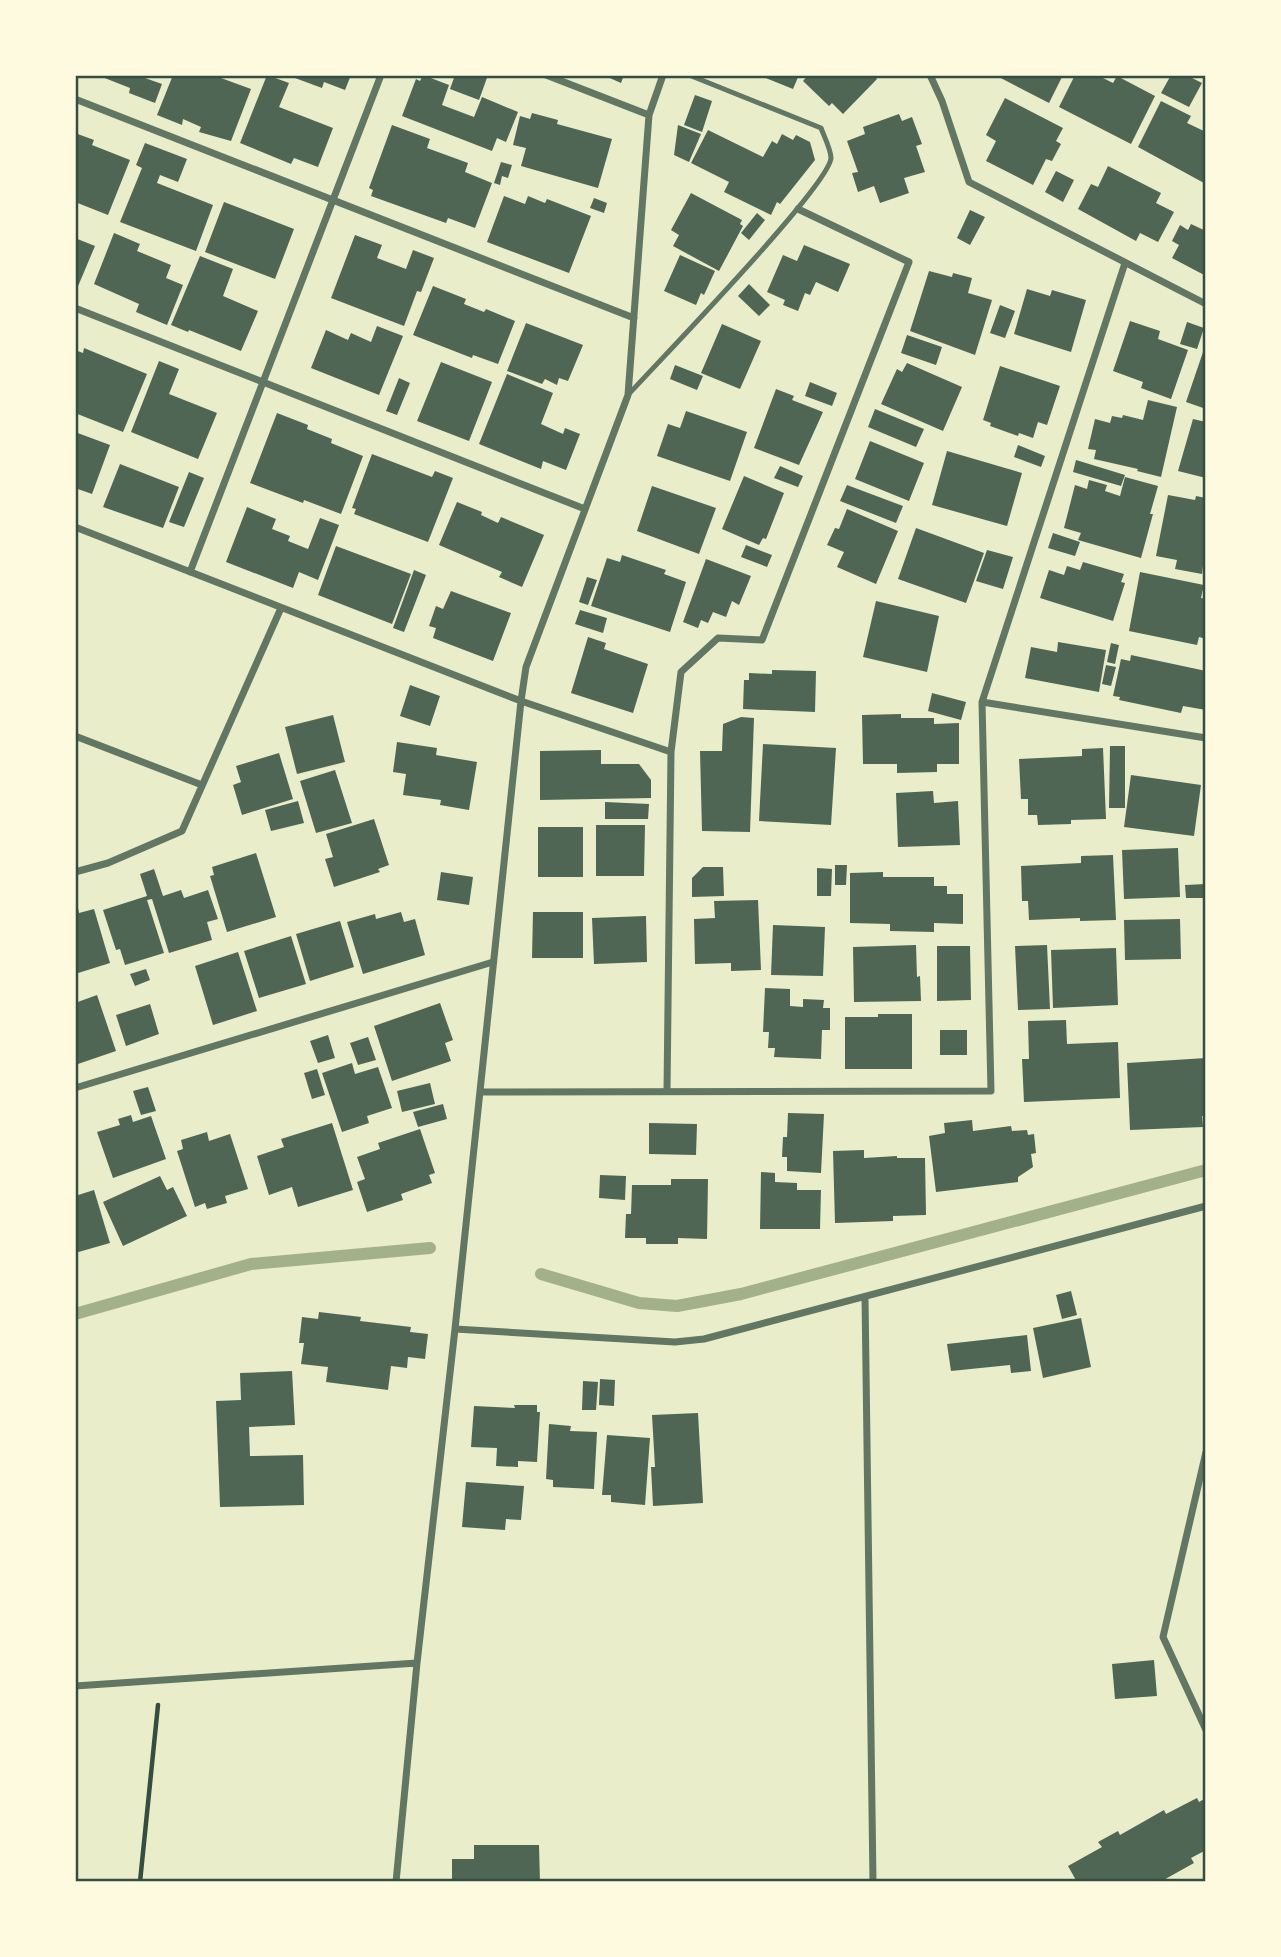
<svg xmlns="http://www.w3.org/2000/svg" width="1281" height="1957" font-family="Overpass,sans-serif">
<rect width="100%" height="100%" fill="#e9edc9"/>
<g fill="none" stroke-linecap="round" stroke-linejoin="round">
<!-- stream -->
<path stroke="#a3b18a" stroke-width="12" d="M541,1274L639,1303L677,1306L741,1294L1206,1170
M75,1314L251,1264L430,1248"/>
</g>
<!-- building -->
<path fill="#4f6655" d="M97,75H146L145,78L162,84L155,103L129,93L130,88Z
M173,75H222L221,78L251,89L231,141L199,132L201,127L183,119L182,125L157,115Z
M267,75L289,83L279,107L333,128L318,167L294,158L291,164L240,143Z
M296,75H351L345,90L324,82L322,88L295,78Z
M423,75L449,85L442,105L474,117L482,97L518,112L506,142L497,138L492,151L402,116L416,79L420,81Z
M455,75H488L479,100L450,89Z
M603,75H624L621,83Z
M758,75H799L793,89Z
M808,75H874L877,79L843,114L832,103L829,106L803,81Z
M995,75H1063L1049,103Z
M1075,75H1097L1113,83L1117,76L1155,96L1131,144L1059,107Z
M1171,75H1186L1202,83L1189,107L1161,93Z
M695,95L712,101L702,132L684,125Z
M1005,98L1063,128L1056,141L1061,144L1052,161L1046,159L1033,185L986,161L996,141L986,135Z
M1161,101L1191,116L1187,123L1206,132L1204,183L1138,147Z
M532,113L558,120L557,124L612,139L598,188L521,166L526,148L513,145L520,116L530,119Z
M899,114L902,121L912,117L922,144L916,146L925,172L904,178L909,193L880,203L874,186L858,192L852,173L858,172L847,141L865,134L863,127Z
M392,125L430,139L427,148L468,163L465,172L492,183L475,228L448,218L446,223L371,196L373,190L369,188Z
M678,125L701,134L689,162L674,155Z
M708,130L763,157L772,141L777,144L782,134L793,140L796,135L810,142L815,160L780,204L777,202L771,215L724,192L729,182L691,163Z
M75,133L94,140L92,145L130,160L108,215L75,202Z
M145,143L187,159L178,182L160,175L157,183L213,205L196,251L120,222L142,168L136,165Z
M501,162L512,165L508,178L502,176L500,185L494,183Z
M1108,166L1161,193L1156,203L1174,212L1158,242L1140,233L1136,241L1078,209L1091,184L1098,187Z
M1056,171L1074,180L1063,202L1045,192Z
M691,193L742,220L740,224L743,226L719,271L673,246L679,235L671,230Z
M504,196L525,204L528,196L545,203L547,199L591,216L569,273L487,242Z
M594,198L607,203L604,213L590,208Z
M224,202L294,229L275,279L205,252Z
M970,210L985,217L970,245L957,238Z
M757,213L765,220L749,240L741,233Z
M1191,224L1206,231V276L1172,258L1179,245L1172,241L1180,225L1188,230Z
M114,233L140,244L137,251L171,265L166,278L183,285L167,325L136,312L139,304L94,284Z
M355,235L382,245L377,258L406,269L413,250L434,258L421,292L417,291L404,326L331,298Z
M75,238L95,246L76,291H75Z
M804,245L850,264L838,292L816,282L810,295L805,293L798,311L783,305L785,300L767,292L783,255L797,261Z
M680,255L715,271L704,295L701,293L696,305L664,291Z
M200,256L233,269L223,296L258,311L241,351L189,330L188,332L171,325Z
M929,271L952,277L953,273L972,278L968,293L992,300L975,355L910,331Z
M749,284L770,305L759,316L738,296Z
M433,286L466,299L464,304L484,312L486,309L515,321L498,364L473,355L472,358L413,335Z
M1027,289L1050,296L1052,290L1086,300L1071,352L1014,334Z
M1000,305L1015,311L1005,338L990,333Z
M1130,321L1160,331L1158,339L1188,350L1171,399L1141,388L1143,382L1113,371Z
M1187,322L1204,328L1197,349L1180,344Z
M526,323L583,345L568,381L559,378L557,385L545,379L542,384L507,371Z
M722,324L761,341L740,389L701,373Z
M377,326L403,336L379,395L311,368L326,330L348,340L351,333L371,342Z
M907,335L942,347L936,365L901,353Z
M84,348L147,374L123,432L75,413V350L83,353Z
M1203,352L1206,353V409L1186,402Z
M159,361L179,369L169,394L217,413L198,459L131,432Z
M441,362L492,382L469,441L417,421Z
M907,363L962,387L943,431L881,404L897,369L902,372Z
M675,365L703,376L697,390L670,379Z
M1000,366L1060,386L1047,425L1038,422L1033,438L1019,433L1018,436L990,426L991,423L983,420Z
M507,374L553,393L541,424L563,434L565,428L580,434L566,470L543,461L541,469L479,444Z
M399,378L410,383L397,415L386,411Z
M810,382L837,393L832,406L805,396Z
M776,389L794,396L792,400L823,412L799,465L754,448Z
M1148,400L1177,407L1161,477L1137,471L1138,469L1094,459L1096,450L1088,449L1095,419L1110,423L1112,416L1122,418L1123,415L1143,420Z
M875,409L924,429L916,447L868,427Z
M686,411L747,432L730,481L657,456L668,424L680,428Z
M277,413L308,425L307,429L332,439L331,443L363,456L341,514L304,500L303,503L250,483Z
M1193,419L1206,422V478L1178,471Z
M75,432L110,445L92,494L75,488Z
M870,441L924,463L909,501L855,479Z
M1018,445L1045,456L1041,467L1014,457Z
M947,451L1022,473L1007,526L932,505Z
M372,454L432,477L435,471L453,478L428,542L354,514L356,509L352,508Z
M1076,460L1125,475L1121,486L1073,472Z
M120,464L179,487L163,528L103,507Z
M780,466L803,476L798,487L774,478Z
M189,472L204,478L184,527L169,522Z
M744,476L784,493L766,539L763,538L759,545L722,529Z
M1125,477L1158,486L1150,514H1153L1141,558L1078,540L1081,533L1064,528L1075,485L1087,489L1089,480L1107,485L1105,491L1120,496Z
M847,485L903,506L896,523L840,501Z
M652,486L716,508L699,554L637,531Z
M1168,495L1195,500L1196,496L1206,498V566H1203L1202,574L1175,569L1177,560L1156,556Z
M457,502L482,512L481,515L498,523L501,517L544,535L522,587L499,577L502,572L439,545Z
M247,507L276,519L272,529L290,536L288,541L308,549L320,518L339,525L318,580L299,572L293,588L226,562Z
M847,509L898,531L876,584L837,567L844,552L827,545L835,528L839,529Z
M916,528L984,553L966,603L898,579Z
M1053,533L1080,542L1075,556L1048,548Z
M746,545L772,555L767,567L741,557Z
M336,546L411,574L392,624L318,595Z
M987,550L1013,557L1003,589L976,581Z
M622,555L666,570L664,574L686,582L670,632L591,606L607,558L620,562Z
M706,559L751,576L739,605L732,601L726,617L713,612L708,623L701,620L698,628L683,622Z
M1083,562L1124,574L1121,582L1125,583L1113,621L1040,598L1049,570L1064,575L1067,566L1080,570Z
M414,570L426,575L404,632L393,628Z
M1140,572L1204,585L1201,598L1206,599V639L1199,637L1197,645L1129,631Z
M587,577L597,580L588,605L579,602Z
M451,591L511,613L493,661L433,638L436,628L429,626L436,606L443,609Z
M876,601L939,616L927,672L863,657Z
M580,610L607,618L603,633L575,624Z
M588,637L606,643L604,649L648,664L633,713L571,693Z
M1058,642L1106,650L1099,692L1025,678L1031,647L1057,652Z
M1111,643L1119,645L1115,664L1107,662Z
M1131,655L1206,671V710L1183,706L1181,713L1119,700L1120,697L1113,696L1121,659L1130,661Z
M1106,665L1116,667L1111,686L1102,684Z
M772,670L816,671L815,712L743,709L744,680H749V673L772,674Z
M410,685L440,696L430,726L400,716Z
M932,693L966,702L961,720L928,711Z
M901,714V718H934V724L959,723V764H937V772L897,773V764H863L862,715Z
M333,715L345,762L297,774L285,727Z
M741,717L754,718L750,832L702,831L700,751H722L723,724Z
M397,742L437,748L436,755L477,762L469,810L440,805L441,800L403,795L406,774L393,772Z
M763,744L836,748L831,825L759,821Z
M1110,746H1125V808H1109Z
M1103,748L1106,819L1071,820V824L1038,825L1037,815H1028V799H1021L1019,759L1082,756V749Z
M601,750V764H639L651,780V798L540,800V751Z
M279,753L293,799L242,815L233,785L241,782L236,766Z
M335,770L352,823L316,833L300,781Z
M1131,775L1201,785L1194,836L1124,827Z
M933,791L934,803L958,801L960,845L898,847L896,793Z
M298,801L304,823L271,831L265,810Z
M605,802L649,804L648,819H605Z
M374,819L389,865L378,869L380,872L334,887L325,859L333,857L326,834Z
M596,825H645L644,876H596Z
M538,827H583V877H538Z
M1178,848L1180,897L1124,899L1122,850Z
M256,853L276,917L227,932L210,876L214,875L212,867Z
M1113,855L1116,920L1080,921V918L1029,920L1028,901H1022L1021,866L1081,863V856Z
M835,865H847L846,885H835Z
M703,867H723L724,896L692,897V878Z
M817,868L832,869L831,896H817Z
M154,869L163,896L181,890L184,898L208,890L218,919L207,922L212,940L169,953L152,899L147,900L164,953L125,965L120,949L116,950L103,910L147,896L140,874Z
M441,872L473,877L469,905L437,900Z
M883,872V877H934V886H947V894H963V924L934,923V932L890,931V924L850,923V873Z
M1206,884V898H1186L1185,885Z
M758,900L761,970L731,971V963L695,964L694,919L715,918L714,901Z
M78,908L79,913L94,909L110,963L75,974V909Z
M401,912L404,922L415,919L425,955L363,974L347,922L375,914L376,919Z
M533,912H583V958H532Z
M646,916L647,962L594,964L592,918Z
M1180,919L1181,959L1125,960L1124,920Z
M340,921L354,967L310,981L296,934Z
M773,925L825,927L823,976L771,975Z
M291,936L306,984L259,998L244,951Z
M916,945L917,977L920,976L921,1001L854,1002L853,947Z
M1047,945L1050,1009L1018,1010L1015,946Z
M937,946H970L971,1000L937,1001Z
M1116,948L1118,1005L1053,1008L1051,950Z
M238,952L257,1011L213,1025L195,966Z
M146,969L150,980L135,986L130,974Z
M765,988L790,989V1006L803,1007V999L824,1000L823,1008H830V1030H822L821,1059L774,1057L775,1048H768L769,1032H763Z
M97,995L116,1051L75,1065V1003Z
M440,1003L453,1040L445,1043L451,1061L392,1081L374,1026Z
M150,1004L159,1034L126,1046L116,1015Z
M878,1014H912V1069H845V1017H878Z
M1066,1020L1067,1044L1118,1042L1120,1098L1024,1102L1022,1059H1029L1028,1021Z
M940,1030H967V1055H940Z
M328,1035L335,1058L318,1063L310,1041Z
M368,1037L376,1060L358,1065L350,1043Z
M1206,1058V1116H1202L1203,1127L1130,1130L1127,1063Z
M352,1063L355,1074L378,1067L392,1108L367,1116L369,1123L342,1132L322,1073Z
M317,1069L325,1095L312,1099L304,1073Z
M430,1083L435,1104L402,1112L397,1091Z
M148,1087L156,1111L141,1115L133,1091Z
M443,1104L447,1119L418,1127L413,1112Z
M788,1113L824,1114L821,1173L787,1171V1157H782L783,1137H787Z
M131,1115L133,1122L151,1116L166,1159L113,1178L97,1132L120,1125L118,1119Z
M972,1120L973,1131L1011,1126L1012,1131L1027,1130L1028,1135L1034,1134L1036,1153L1031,1154L1033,1167L1018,1177V1182L936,1192L929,1136L945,1133L944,1123Z
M332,1123L353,1190L298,1207L292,1187L269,1195L257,1156L284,1147L281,1139Z
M649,1123L697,1124L696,1155L649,1154Z
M420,1129L435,1173L429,1175L432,1183L401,1194L403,1200L367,1212L357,1182L365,1179L357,1157L380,1149L378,1143Z
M207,1132L209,1141L230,1134L248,1189L225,1196L227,1203L207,1209L205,1203L195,1207L177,1151L183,1149L181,1140Z
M864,1150V1158L897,1156V1158H925L926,1215L893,1216V1221L835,1223L833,1151Z
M761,1172L775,1173V1182L797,1183V1190H821L820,1229H760Z
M600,1175L626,1176L625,1200L599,1198Z
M160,1176L167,1190L173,1187L187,1216L123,1246L103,1202Z
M671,1179H708L707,1239L678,1238V1244H646V1238H625L626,1214H631L632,1185H671Z
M94,1190L110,1243L75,1253V1196Z
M1071,1291L1077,1315L1062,1319L1056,1295Z
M319,1312L361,1317L360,1321L411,1327L410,1332L428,1334L425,1359L408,1357L407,1368L391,1366L388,1390L326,1382L328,1367L301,1364L304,1343H299L302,1317L318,1319Z
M1081,1318L1091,1367L1043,1378L1033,1328Z
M1027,1335L1031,1371L1011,1373L1010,1365L951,1371L947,1344Z
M292,1371L295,1425L249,1427L250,1456L303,1455L304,1505L220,1507L216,1401L241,1400L240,1373Z
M600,1379L615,1380L614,1406L599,1405Z
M583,1381L598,1382L596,1410H582Z
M514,1405H537V1412H540L537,1462L518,1461V1467L496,1466L497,1448L471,1447L474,1406L515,1408Z
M698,1413L703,1503L653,1506L651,1467H655L652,1415Z
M549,1424L571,1426L570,1431L597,1432L594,1489L553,1487V1480L546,1479Z
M607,1435L650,1438L645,1505L611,1502V1495H602Z
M466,1482L524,1486L521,1520L506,1519L505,1530L462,1527Z
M1154,1660L1157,1696L1115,1699L1112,1664Z
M1197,1798L1199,1802L1206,1798V1850L1191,1858L1194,1863L1160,1882H1077L1068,1866L1102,1847L1098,1842L1118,1831L1120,1835L1164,1810L1166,1814Z
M474,1845H539L540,1882H452V1859H474Z"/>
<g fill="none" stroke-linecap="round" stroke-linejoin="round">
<!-- path -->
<path stroke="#344e41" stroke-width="4.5" d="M140,1882L158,1705"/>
<!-- service -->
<path stroke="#617663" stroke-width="5" d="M628,395C658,362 829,186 831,158C831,150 824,136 821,128L689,75"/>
<!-- minor -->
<path stroke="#617663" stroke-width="7" d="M546,75L649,115
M930,75L942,101L969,182L1206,304
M75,99L634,318
M75,308L585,509
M75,527L521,701L671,752
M190,572L381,75
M982,702L1206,738
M75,736L202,785
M75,872L108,863L182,831L281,608
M75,1088L493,962
M667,1091L671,752L681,672L718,638L762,640L909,262L798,209
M480,1092L991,1091L982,702L1125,263
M865,1297L873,1882
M455,1329L675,1342L704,1339L1206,1206
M1206,1452L1163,1637L1206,1730
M75,1686L417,1663
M396,1882L417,1663L455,1329L521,701L526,667L628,395L649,115L663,75"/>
</g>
<!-- border -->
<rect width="1281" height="1957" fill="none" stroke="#fefae0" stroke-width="154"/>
<rect x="77" y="77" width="1127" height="1803" fill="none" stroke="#344e41" stroke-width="2.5"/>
</svg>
